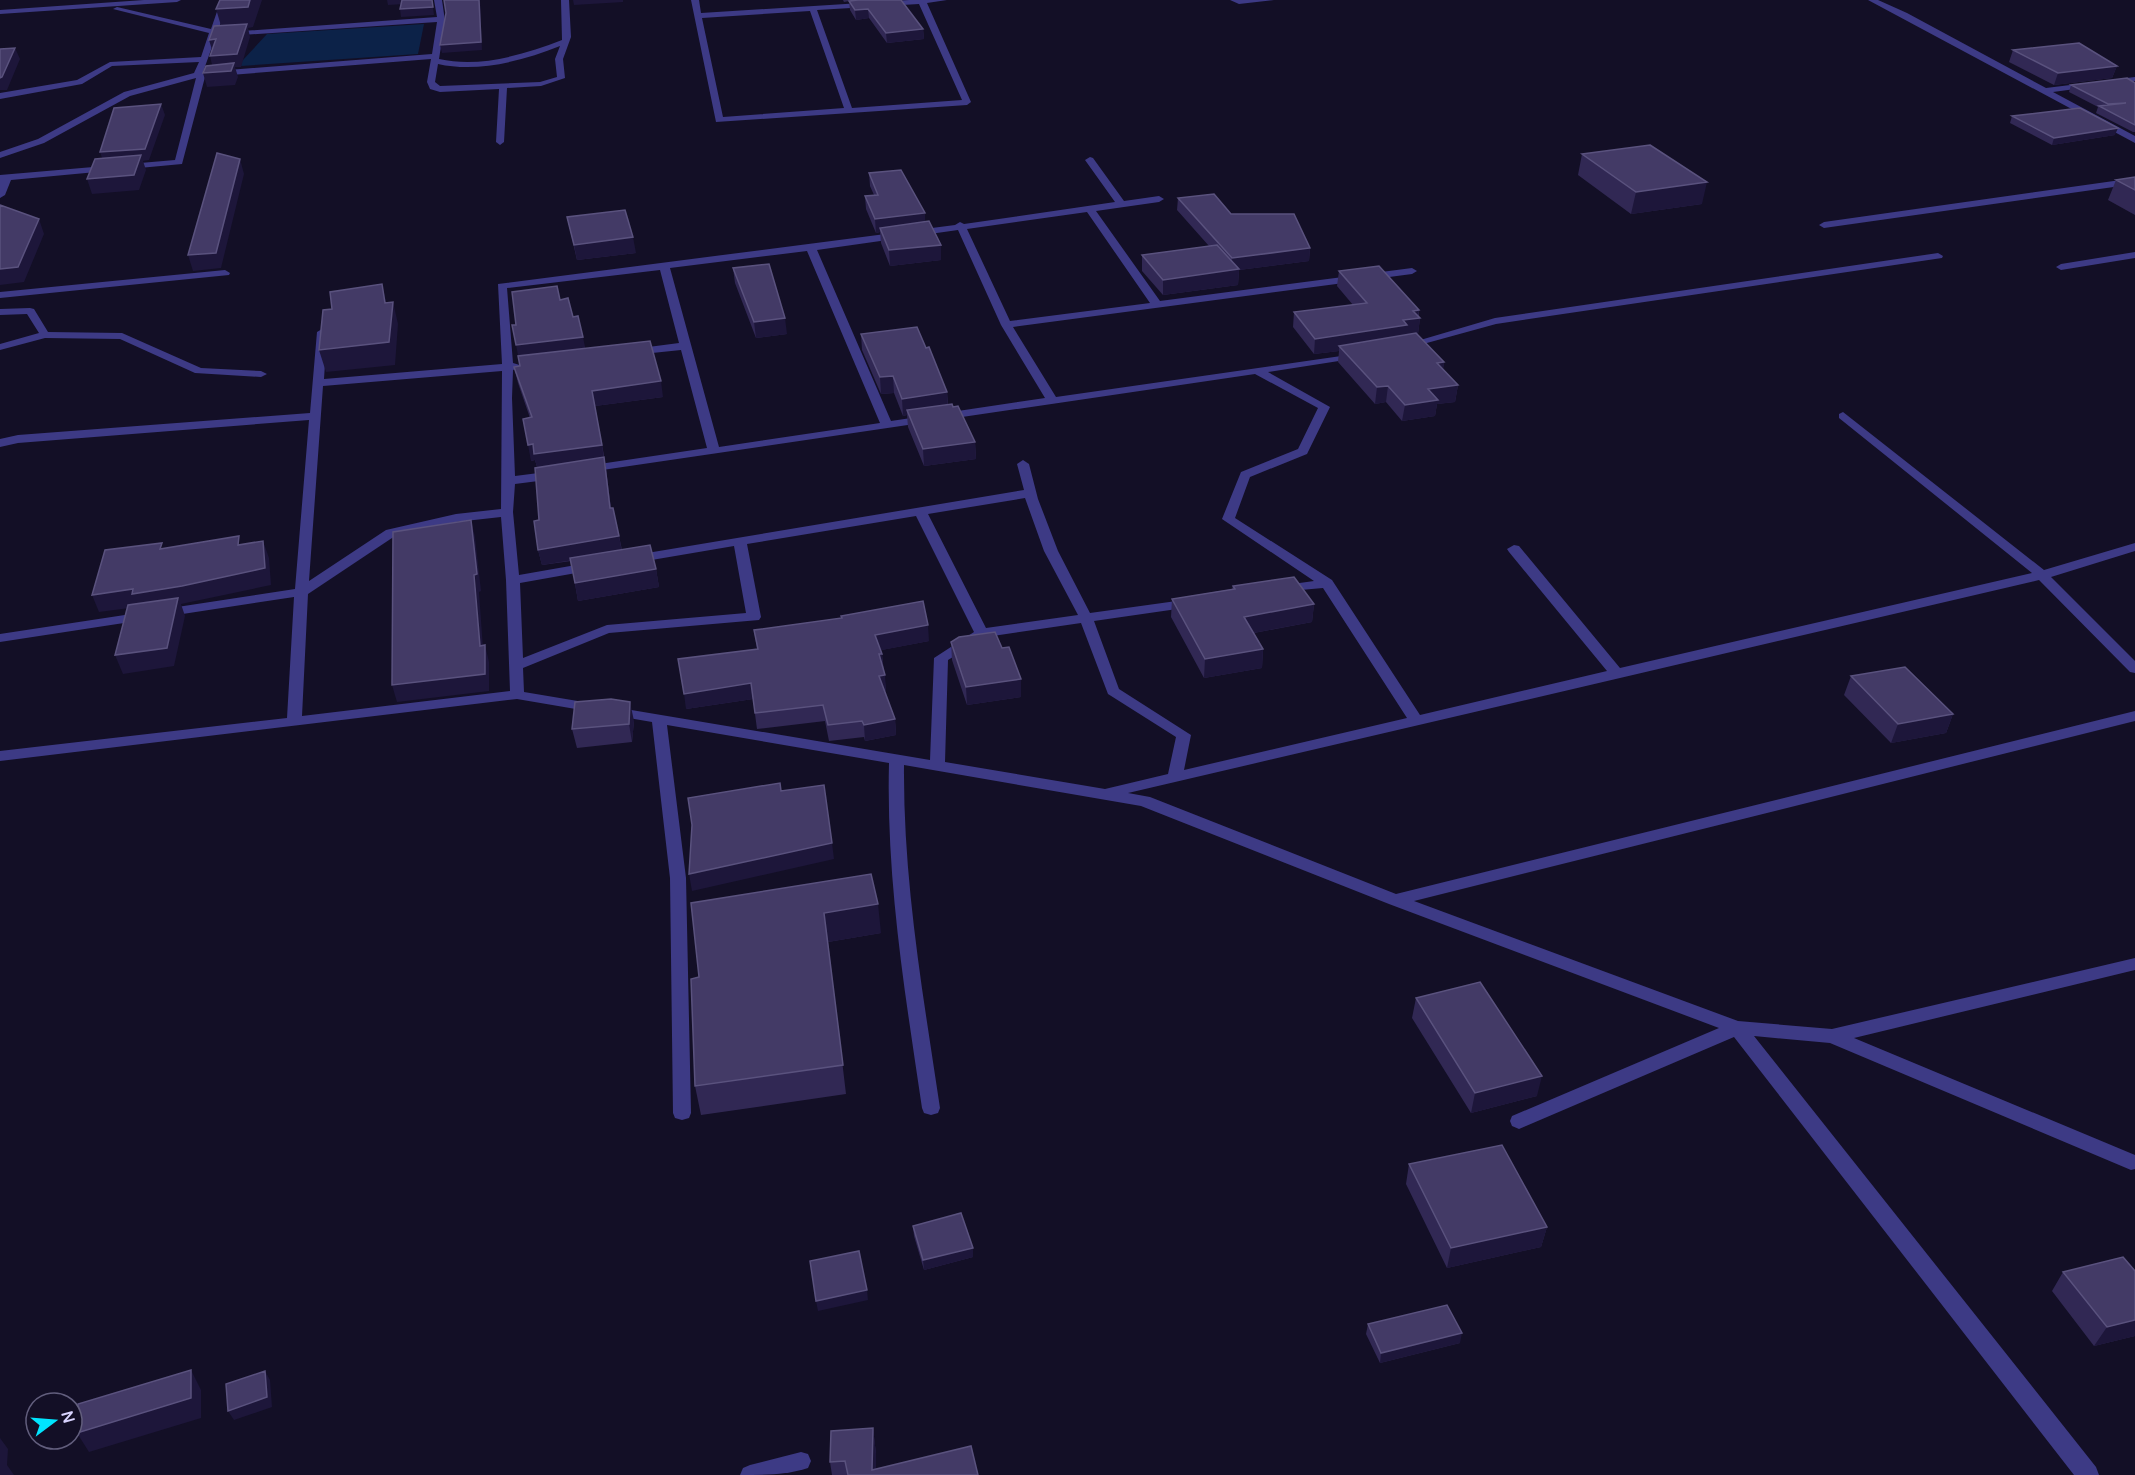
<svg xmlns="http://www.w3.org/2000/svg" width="2135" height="1475" font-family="Manrope,sans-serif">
<rect width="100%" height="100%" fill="#130f26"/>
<!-- water -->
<path fill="#0c2248" d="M424,24L418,54L241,66L242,61L267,34Z"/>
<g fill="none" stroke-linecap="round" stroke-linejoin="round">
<!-- lane -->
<path fill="#3d3a85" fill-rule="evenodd" d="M801,1452L808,1454L811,1461L808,1468C786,1475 764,1475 740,1475L743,1468L750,1465Z"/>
<!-- street -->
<path fill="#3d3a85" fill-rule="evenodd" d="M144,0H181L177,2L0,14V10Z
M221,0H229L203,72L432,54L437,22L228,36L224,34L228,32L437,17L434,0H442L445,21L439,59C480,68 523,55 562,40L561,0H569L571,37L563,59L565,78L541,86L507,88L504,142L500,145L496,142L499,89L440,92L430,89L427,82L431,59L205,77L182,164L11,180L5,195L0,198V175L175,160L196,78L130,96L44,143L0,158V152L38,139L124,92L194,73L199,62L112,66L82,84L0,99V93L77,80L110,62L201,57L209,33L113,9L117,7L211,29ZM560,46L555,59L557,77L540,82L440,86L435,82L438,64C478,73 522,61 560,46Z
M691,0H699L701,13L909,0H947L927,3L971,102L967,105L716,122ZM919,4L962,100L852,108L817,10ZM810,11L844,108L723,117L702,18Z
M1230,0H1274L1239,4Z
M1868,0H1878L1907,13L2046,88L2135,77V81L2053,92L2135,136V143Z
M1090,157L1093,158L1124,201L1159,196L1164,199L1159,202L1096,211L1160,301L1412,268L1417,271L1412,274L1013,327L1056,397L1362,353V357L1358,358L1268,372L1330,407L1307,454L1250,477L1235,518L1332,580L1420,715L1607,671L1509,552L1507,549L1514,545L1519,546L1620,668L2032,573L1839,418V414L1843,412L2044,570L2135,543V551L2051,577L2135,661V673L2130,672L2039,580L1128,793L1150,797L1396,894L2135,711V721L1414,901L1738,1021L1832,1029L2135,958V970L1854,1038L2135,1155V1169L2131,1170L1830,1043L1754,1036L2096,1467L2099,1475H2074L1734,1037L1526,1126L1519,1129L1512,1126L1510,1121L1512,1116L1719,1028L1389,904L1141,806L904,765C903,881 923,994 940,1108L938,1113L931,1115L924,1113L922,1108C905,993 886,879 889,763L667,725L686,878L691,1113L689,1118L682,1120L675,1118L673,1113L670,878L652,722L517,699L0,761V751L287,718L294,597L0,642V634L295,589L309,420L18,443L0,447V439L18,435L310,413L317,332L322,329L327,332L324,379L502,364L498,284L955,225L960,222L964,224L1115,202L1085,160ZM1087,212L1150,303L1010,321L967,229ZM958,230L1001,325L1045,398L891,421L817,250ZM807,251L880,423L719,447L670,268ZM660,270L679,343L633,349L627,352L633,355L681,350L707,448L586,466L580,470L582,473L1255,374L1318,408L1298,449L1241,472L1222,519L1314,581L1278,586L1276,589L1278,592L1323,588L1407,718L1184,770L1191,735L1119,689L1094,621L1191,607L1198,603L1191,599L1090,613L1058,551L1038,499L1029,464L1023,460L1017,464L1024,490L629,556L627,559L629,562L634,563L734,546L746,613L607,625L523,658L520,583L593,570L600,566L593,562L519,575L513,512L515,484L554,479L560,475L554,471L515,476L512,398L513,370L523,366L513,363L507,288ZM502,371L501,509L456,514L386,530L309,581L323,386ZM1025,498L1044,551L1078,615L986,628L928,514ZM916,516L974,632L934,658L930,760L524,692L523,668L609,633L759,620L761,617L747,544ZM501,517L506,580L510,691L302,716L308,594L395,536L456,522ZM1081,623L1108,694L1176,737L1168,774L1105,789L945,762L948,660L986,637Z
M2135,178V184L1824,228L1819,225L1824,222Z
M2135,252V258L2061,270L2056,267L2061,264Z
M1938,253L1943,256L1942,258L1496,324L1405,349L1400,346L1495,318Z
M225,270L230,273L229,275L0,298V292Z
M30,308L34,309L48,332L122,333L201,368L261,371L267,374L261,377L195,373L120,339L45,338L0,350V344L39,333L27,314L0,315V309Z"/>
</g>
<!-- wall -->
<path fill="#312854" d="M843,0H901L923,29L924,39L887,43L869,18L856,20L850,10L849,1L844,2Z
M2013,50L2117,66L2112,78L2054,85L2009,62Z
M2135,83V132H2133L2096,113L2098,107L2069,92L2071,85Z
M2012,116L2115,135L2052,145L2010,123Z
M1582,154L1702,204L1631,214L1578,175Z
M869,173L925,222L941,260L890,266L881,243L880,232L876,233L866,209L865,196L874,195L870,186Z
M2135,177V215L2108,200L2116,180Z
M1178,198L1310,248L1309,261L1239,270L1238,285L1163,295L1142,271V255L1209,246L1177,210Z
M567,217L636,253L577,260Z
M733,268L787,334L756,338L735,283Z
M1339,271L1419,310V317L1420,318L1418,334H1417L1444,362L1443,369L1458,385L1455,402L1437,404L1435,416L1402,421L1386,402L1375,404L1338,362L1339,351L1314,354L1293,327L1294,312L1353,305L1337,286Z
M560,300L573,317L585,348L663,397L595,406L605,461L611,508L619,536L622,550L656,569L659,587L578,601L571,561L542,565L538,550L539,520L537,467L535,460L531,461L530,418L518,383L514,367L520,366L516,325Z
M861,334L926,348L947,392L948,404L953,407L975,442L976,459L924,466L908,427L907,415L903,416L894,393L881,394L862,350Z
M1233,586L1314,604L1312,622L1254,633L1263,649L1262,668L1204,678L1171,617L1172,599L1232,589Z
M841,616L929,641L881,650L882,654L886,691H884L895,719L896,735L865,741L864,737L829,741L825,721L757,729L753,699L686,709L757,649L754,630L841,618Z
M951,642L1002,648L1021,679V697L967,705L952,660Z
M1851,676L1953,714L1946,733L1891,743L1844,695Z
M634,721L632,742L577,748L572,729Z
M691,903L881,933L828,942L846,1094L701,1115L695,1086L699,977Z
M1416,998L1537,1096L1471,1113L1412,1018Z
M1409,1164L1547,1227L1541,1247L1447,1268L1406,1184Z
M913,1226L973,1248V1257L924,1270L914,1236Z
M2063,1272L2135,1336L2094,1346L2052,1291Z
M1368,1324L1460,1343L1380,1363L1366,1334Z
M873,1428L876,1454V1469L978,1475H832L830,1462Z"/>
<!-- shaded-wall -->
<path fill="#1d163a" d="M250,0H262L253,27L248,28L250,37L241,67H235L238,77L235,85L207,87L203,73L213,69L210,56L222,29L216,9Z
M387,0H403L404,4L388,5Z
M432,0L434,15L401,17L400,9Z
M479,0H480L482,50L442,53L440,45Z
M573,0H623V2L574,5Z
M868,9L869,18L856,20L855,10Z
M923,29L924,39L887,43L886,33Z
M216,39L213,53L209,40Z
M15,48L20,59L7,90H0V78Z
M2117,66L2112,78L2054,85L2058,73Z
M161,104L165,115L149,160L143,161L146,170L139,190L92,194L87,179L104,164L100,152Z
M2118,128L2115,135L2052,145L2054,138Z
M240,159L244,174L221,268L193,271L188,255Z
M1707,182L1702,204L1631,214L1636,192Z
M925,213V227L880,228V232L876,233L875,219Z
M39,219L44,234L24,282L0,285V269Z
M633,237L636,253L577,260L574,245Z
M941,245V260L890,266L889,250Z
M1310,248L1309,261L1239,270L1238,285L1163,295V280L1231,270L1232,258Z
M382,284L387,306L385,303Z
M393,302L398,324L395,365L326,372L319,350Z
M1419,310L1418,318H1420L1418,334L1339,346V351L1314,354L1315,339L1403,320L1413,311Z
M785,318L787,334L756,338L754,322Z
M583,337L586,352L519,360L516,345Z
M1444,362L1442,379L1437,363Z
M893,376L894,393L881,394L880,377Z
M661,381L663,397L595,406L592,391Z
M1458,385L1455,402L1437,404L1435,416L1402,421L1405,405L1428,389Z
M1388,386L1386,402L1375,404L1377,387Z
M947,392L948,409L907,410V415L903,416L902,399Z
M975,442L976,459L924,466L923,449Z
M533,444L602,445L613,524L538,470L535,460L531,461L528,445Z
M471,520L475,537L481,591L479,592L484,663L480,646Z
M619,536L622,552L542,565L538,550Z
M263,541L269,558L271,585L181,604L185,616L174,666L123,674L115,655L137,607L99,612L92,595Z
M656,569L659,587L578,601L575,583Z
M1314,604L1312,622L1242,635L1244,617Z
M928,625L929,641L877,651L875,635Z
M485,645L489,662V691L397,702L392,685Z
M1263,649L1262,668L1204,678L1205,659Z
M879,654H882L883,669Z
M885,675L886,691L880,692L879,676Z
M1021,679V697L967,705L966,687Z
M751,683L753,699L686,709L684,694Z
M630,702L634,721L632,742L629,724Z
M1953,714L1946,733L1891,743L1898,724Z
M895,719L896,735L865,741L864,725Z
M832,843L834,859L692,891L689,874Z
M878,904L881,933L828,942L824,913Z
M1542,1076L1537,1096L1471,1113L1475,1093Z
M1547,1227L1541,1247L1447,1268L1451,1248Z
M973,1248V1257L924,1270L923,1260Z
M867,1290L868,1300L818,1311L816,1301Z
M2135,1320V1336L2094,1346L2107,1327Z
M1462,1333L1460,1343L1380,1363L1381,1353Z
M191,1370L201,1390V1418L89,1452L77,1433Z
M265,1371L270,1380L272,1407L234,1420L228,1411Z
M873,1428L876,1454V1475L872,1470Z
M0,1438L8,1449L7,1465L14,1475H0Z"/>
<!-- building -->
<path fill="#433a66" stroke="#5a527e" stroke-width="1.5" d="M220,0H250L248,7L216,9Z
M402,0H432L433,7L400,9Z
M444,0H479L481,42L440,45L446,13Z
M858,0H901L923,29L886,33L868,9L855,10L849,1Z
M247,24L237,54L210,56L216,39L209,40L214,26Z
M2079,43L2117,66L2058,73L2013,50Z
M15,48L2,77L0,78V49Z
M234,63L231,71L203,73L206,66Z
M2127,78L2135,83V125L2099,106L2126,103L2108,104L2071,85Z
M161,104L145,149L100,152L114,108Z
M2080,108L2118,128L2054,138L2012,116Z
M1650,145L1707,182L1636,192L1582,154Z
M217,153L240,159L216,253L188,255Z
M141,155L134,175L87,179L95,159Z
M901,170L925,213L875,219L865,196L878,195L869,173Z
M2135,177V190L2116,180Z
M1214,194L1231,214H1294L1310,248L1232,258L1178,198Z
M0,205L39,219L18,267L0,269Z
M625,210L633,237L574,245L567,217Z
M929,221L941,245L889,250L880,228Z
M1217,245L1239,269L1163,280L1142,255Z
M769,264L785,318L754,322L733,268Z
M1379,266L1419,310L1413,311L1420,318L1403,320L1407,325L1315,339L1294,312L1367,303L1339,271Z
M382,284L385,303L393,302L389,342L319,350L323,310L332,309L330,292Z
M557,286L560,300L568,298L573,317L578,316L583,337L516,345L512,325H516L512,292Z
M917,327L926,348L929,347L947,392L902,399L893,376L880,377L861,334Z
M1416,333L1444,362L1437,363L1458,385L1428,389L1438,400L1405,405L1388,386L1377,387L1339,346Z
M650,341L661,381L592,391L602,445L534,454L533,444L528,445L523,419L532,417L514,367L520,366L518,356Z
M952,404L953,407L958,406L975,442L923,449L907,410Z
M604,457L610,508H613L619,536L538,550L534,521L539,520L535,468Z
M471,520L477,574L474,575L480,646L485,645V674L392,685L393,532Z
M239,536L238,545L263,541L265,568L182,586L132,594L133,589L92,595L105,550L162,543L160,549Z
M650,545L656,569L575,583L570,558Z
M1294,577L1314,604L1244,617L1263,649L1205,659L1172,599L1235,589L1233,586Z
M178,598L167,648L115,655L128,605Z
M923,601L928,625L875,635L882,654H879L885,675L879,676L895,719L864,725L862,721L828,725L823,705L755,713L751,683L684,694L678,659L758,649L754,630L842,618L841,616Z
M995,632L1002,648L1009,647L1021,679L966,687L951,642L959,637Z
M1905,667L1953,714L1898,724L1851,676Z
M611,699L630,702L629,724L572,729L575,702Z
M780,783L781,791L824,785L832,843L689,874L692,825L688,798Z
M871,874L878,904L824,913L843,1065L695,1086L691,979L699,977L691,903Z
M1480,982L1542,1076L1475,1093L1416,998Z
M1502,1145L1547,1227L1451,1248L1409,1164Z
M961,1213L973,1248L923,1260L913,1226Z
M859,1251L867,1290L816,1301L810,1261Z
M2123,1257L2135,1271V1320L2107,1327L2063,1272Z
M1447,1305L1462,1333L1381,1353L1368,1324Z
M191,1370V1398L77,1433L78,1404Z
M265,1371L267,1397L228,1411L226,1384Z
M873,1428L872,1470L971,1446L978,1475H848L845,1461L830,1462L831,1431Z"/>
<!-- north arrow -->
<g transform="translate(54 1421) rotate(74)"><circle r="28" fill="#130f26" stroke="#625e7d" stroke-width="1.5"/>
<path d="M0-4.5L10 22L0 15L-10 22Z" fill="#00e5ff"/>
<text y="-9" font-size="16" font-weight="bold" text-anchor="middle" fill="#d9d4ff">N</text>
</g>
</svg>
